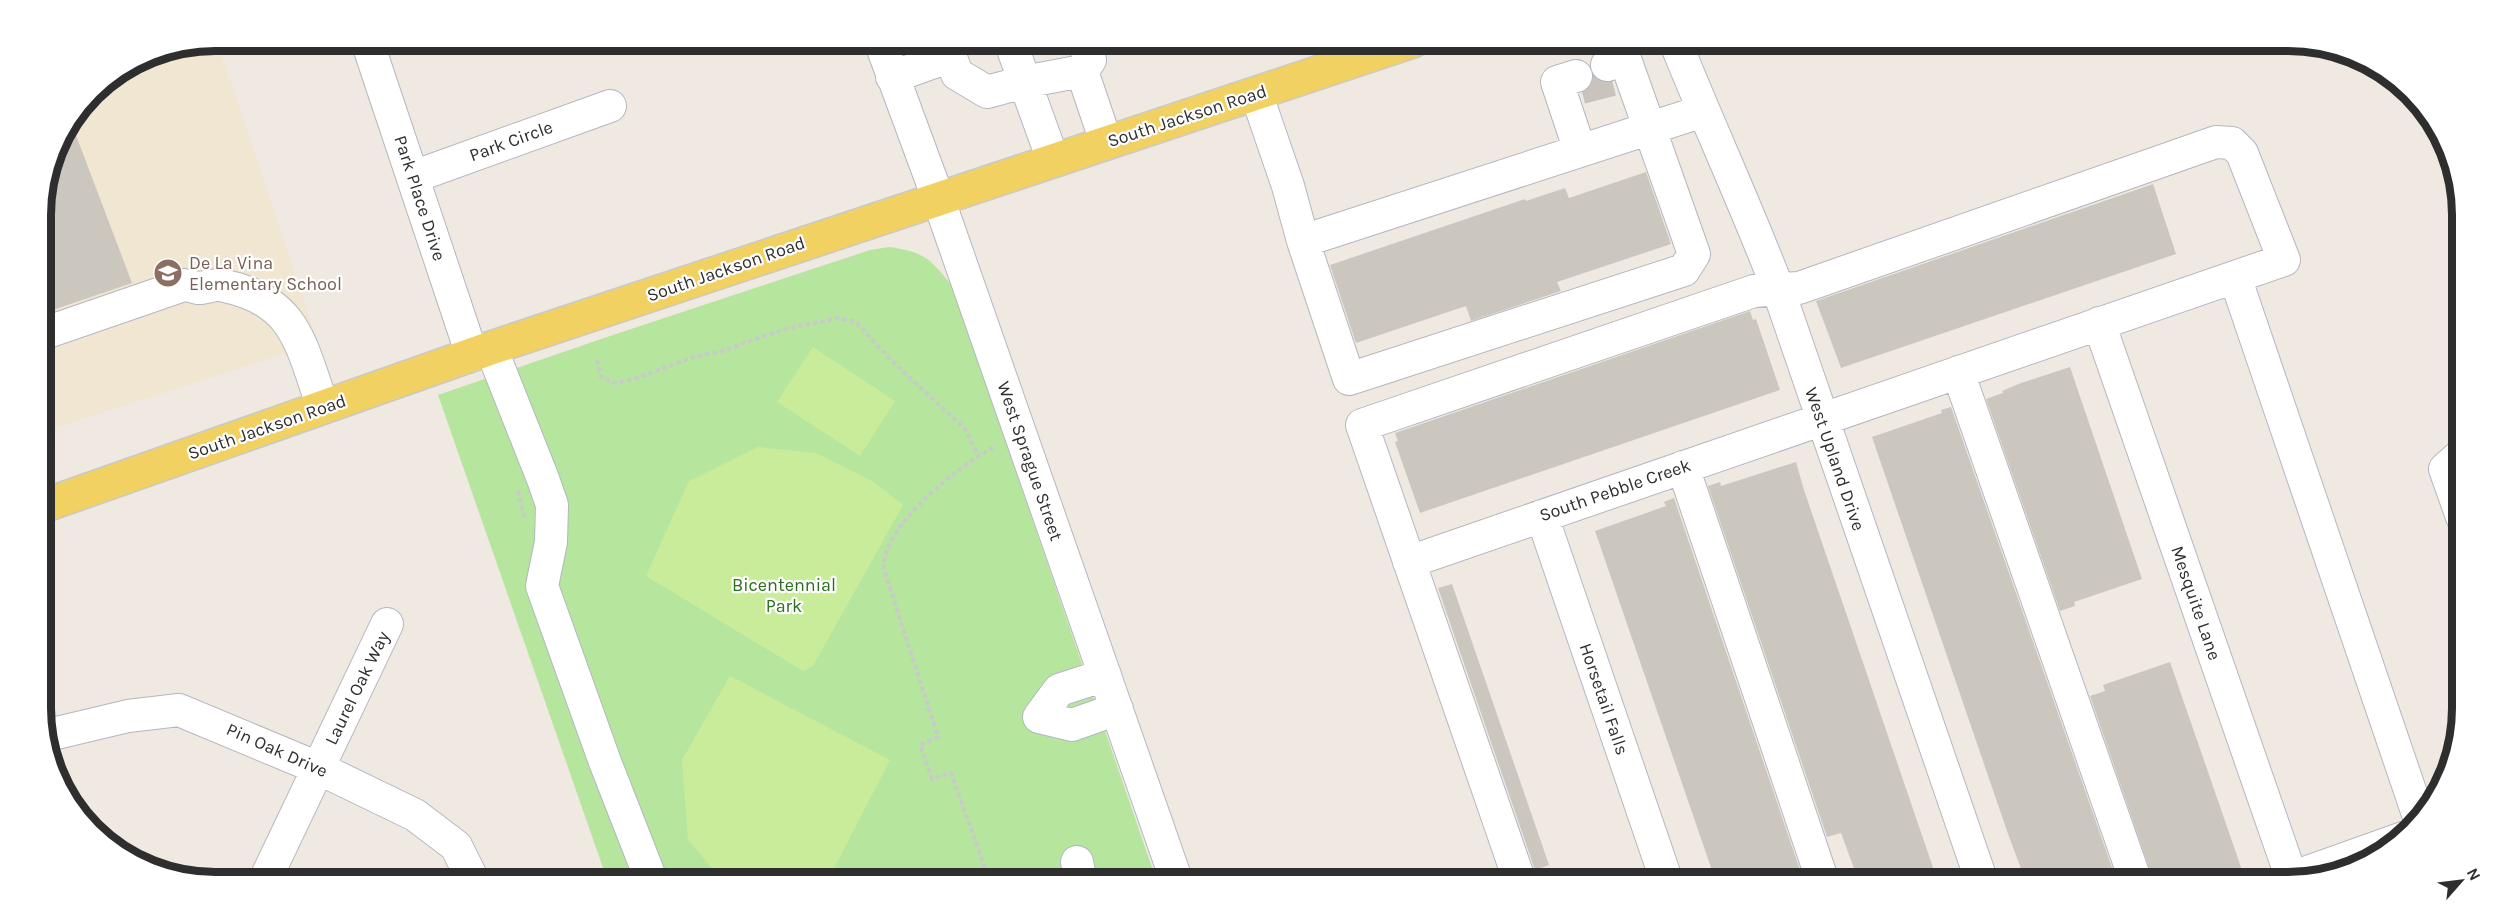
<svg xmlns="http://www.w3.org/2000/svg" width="2503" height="923" font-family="Karla,sans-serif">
<rect width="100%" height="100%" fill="#efe9e1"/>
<!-- education -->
<path fill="#f0e6d1" d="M217,41L318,343L42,432L41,203L58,138L100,84L149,54Z"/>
<!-- green -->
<path fill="#b6e59e" d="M889,247C924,252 930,258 952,286L1157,882H608L438,395L604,338L870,250Z"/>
<!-- pitch -->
<path fill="#c9ec9a" d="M813,347L895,401L860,456L777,402Z
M758,447L816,453L874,482L903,505L813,666L803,671L646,576L689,481Z
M730,676L890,760L827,882H724L688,840L682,760Z"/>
<!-- building -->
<path fill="#cbc7bf" d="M71,122L132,283L41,314V203L58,138Z
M1646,172L1671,244L1557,282L1561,291L1471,321L1466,306L1356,343L1330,265L1525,199L1526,201L1565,188L1569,198Z
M2153,184L2176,254L1841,368L1816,301Z
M1750,311L1753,320L1756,319L1780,390L1420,513L1395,442L1398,441L1395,433Z
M2070,367L2142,579L2074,602L2075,606L2060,611L1986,399L2003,393L2002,391L2021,383Z
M1951,407L2117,882H2026L2008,834L1872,437L1942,413L1941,410Z
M1796,462L1804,490L1938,882H1859L1841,833L1827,837L1708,486L1720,482L1721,486Z
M1674,498L1804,882H1716L1595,531L1666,506L1664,502Z
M1452,584L1549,865L1535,870L1438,588Z
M2170,662L2243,873L2215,882H2154L2090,696L2105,691L2103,685Z"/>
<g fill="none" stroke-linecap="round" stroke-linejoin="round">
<!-- minor-tunnel -->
<path stroke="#c8c4bd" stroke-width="32" stroke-dasharray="32 16" stroke-linecap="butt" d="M1581,88L1612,80"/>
<!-- minor casing -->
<g stroke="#b4b7c1" stroke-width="34">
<path id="minor" d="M367,41L472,355
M880,41L938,198L1177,882
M945,41L957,74L987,92L1024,82L1082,71
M1010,41L1053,160
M1083,41L1090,60L1082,71L1106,142
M1675,41C1708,124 1746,205 1778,289L1982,882
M1576,76L1557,82L1580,151
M892,77L951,56
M1256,93L1288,186L1303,241L1703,111
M413,177L610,106
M1303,241L1349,379L1684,270L1694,254L1625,59L1607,65
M2235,277L2420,820
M2099,323L2293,882
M42,334L184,285C188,285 193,287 198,288C207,288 216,283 225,286C297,301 301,346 323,407
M491,348L543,479L552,505L551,542L542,586L605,762L652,882
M1958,372L2136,882
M2462,454L2445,469L2462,517
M1683,467L1823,882
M1542,516L1667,882
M1409,562L2284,260L2242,153L2232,143L2216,142L1799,288L1754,291L1362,425L1520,882
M1105,675L1059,690L1039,717L1072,725L1117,709
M44,736L128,716L179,710L318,768L415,815L456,846L474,882
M1077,862L1081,882
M264,882L387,624
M2280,882L2403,838"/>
</g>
<!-- major casing -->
<g stroke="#c9c9c9" stroke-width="36">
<path id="major" d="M43,506L491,348L1413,41"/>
</g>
<!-- path -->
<path stroke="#c9c9c9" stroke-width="4" stroke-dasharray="4.5 3" stroke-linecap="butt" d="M597,360L601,377L615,383L634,379L690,358L725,350L784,329L839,318L856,322L891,360L965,429L978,455
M518,491L525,519
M1116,872L1119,882
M990,882L951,773L932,779L920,745L938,737L884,569C880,527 960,465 994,447
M1137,882L1146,880"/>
<!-- minor -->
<use href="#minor" stroke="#fff" stroke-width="32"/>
<!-- major -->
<use href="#major" stroke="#f2d163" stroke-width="33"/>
</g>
<!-- icons -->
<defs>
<g id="school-disc" transform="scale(1.5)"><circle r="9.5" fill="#8d6e63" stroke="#fff"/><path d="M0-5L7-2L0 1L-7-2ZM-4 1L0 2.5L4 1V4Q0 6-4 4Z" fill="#fff"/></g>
</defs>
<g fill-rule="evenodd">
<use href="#school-disc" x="168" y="273"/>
</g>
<g text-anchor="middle" stroke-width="4.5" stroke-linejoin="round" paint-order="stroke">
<!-- street labels -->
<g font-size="18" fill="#2e2e2e" stroke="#fff">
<text transform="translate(1187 116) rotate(-18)" y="6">South Jackson Road</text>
<text transform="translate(511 141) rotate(-20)" y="6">Park Circle</text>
<text transform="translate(420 198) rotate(72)" y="6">Park Place Drive</text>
<text transform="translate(726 269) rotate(-19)" y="6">South Jackson Road</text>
<text transform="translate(267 427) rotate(-19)" y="6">South Jackson Road</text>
<text transform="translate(1835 459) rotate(71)" y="6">West Upland Drive</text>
<text transform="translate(1030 461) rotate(71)" y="6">West Sprague Street</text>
<text transform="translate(1615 490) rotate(-19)" y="6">South Pebble Creek</text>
<text transform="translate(2196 603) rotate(71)" y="6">Mesquite Lane</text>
<text transform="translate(357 688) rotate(-64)" y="6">Laurel Oak Way</text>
<text transform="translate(1604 699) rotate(71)" y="6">Horsetail Falls</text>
<text transform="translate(277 750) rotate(24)" y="6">Pin Oak Drive</text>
</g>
<!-- education labels -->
<g font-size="18" fill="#785e54" stroke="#fff" text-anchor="start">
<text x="189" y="269">De La Vina<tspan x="189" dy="21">Elementary School</tspan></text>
</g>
<!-- park labels -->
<g font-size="18" fill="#2c6e1b" stroke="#fff">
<text x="784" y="591">Bicentennial<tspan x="784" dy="21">Park</tspan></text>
</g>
</g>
<!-- crop -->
<path d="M0 0H2503V923H0ZM215 51H2288A164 164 0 0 1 2452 215V708A164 164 0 0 1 2288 872H215A164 164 0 0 1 51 708V215A164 164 0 0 1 215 51Z" fill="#fff" fill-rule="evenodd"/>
<path fill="none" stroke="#2e2e2e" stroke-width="8" d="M215 51H2288A164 164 0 0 1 2452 215V708A164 164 0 0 1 2288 872H215A164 164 0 0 1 51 708V215A164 164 0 0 1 215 51Z"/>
<!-- north arrow -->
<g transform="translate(2461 881) rotate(62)" stroke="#ffffff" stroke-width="4.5" paint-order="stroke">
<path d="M0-4.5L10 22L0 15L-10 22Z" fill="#2e2e2e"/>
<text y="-9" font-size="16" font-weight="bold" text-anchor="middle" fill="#2e2e2e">N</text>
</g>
</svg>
